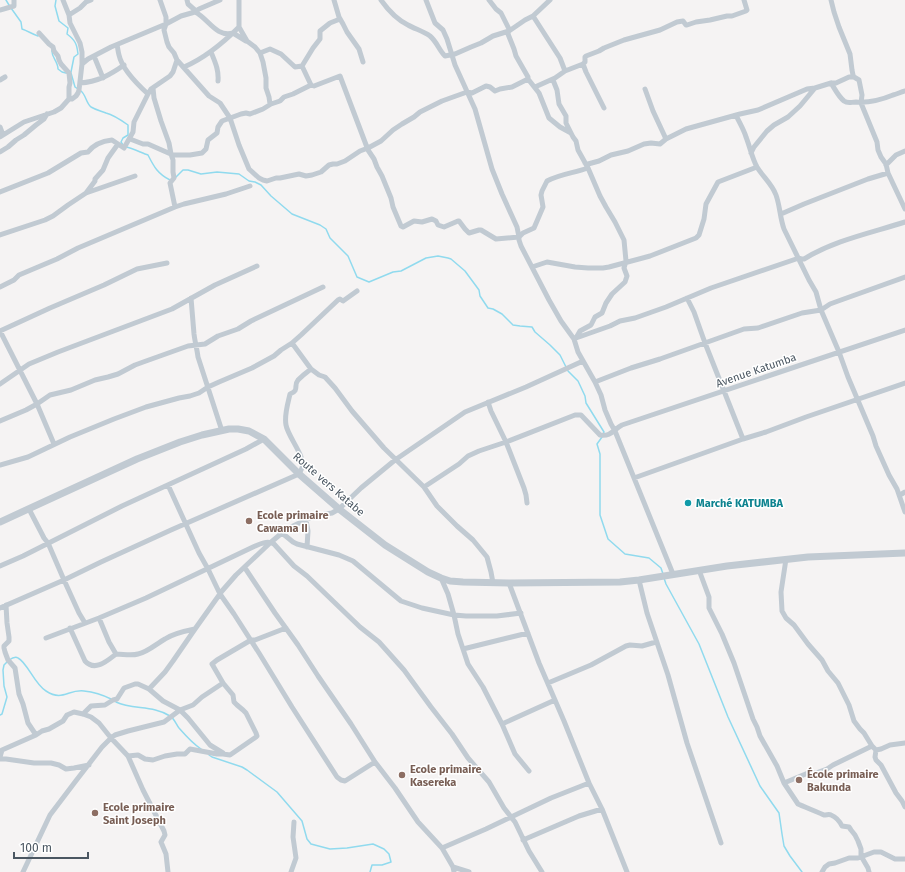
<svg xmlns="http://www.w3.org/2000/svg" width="905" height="872" font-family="'Fira Sans',sans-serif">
<rect width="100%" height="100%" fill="#f5f3f3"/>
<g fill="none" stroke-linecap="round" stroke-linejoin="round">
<!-- stream -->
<path stroke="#90daee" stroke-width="1.5" d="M6,0L9,5
M56,0L55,6L59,21L68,28L67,34C75,40 77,44 78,54L74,57L71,72
M11,8L21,22L22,29C28,31 32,34 38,36
M52,50C51,57 58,61 58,69L62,72L66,73
M71,73L75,87L78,89
M81,91C86,95 86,103 91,107C96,110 101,111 106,113C114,115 121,120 128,125V135L123,138L121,142L123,145
M126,147C132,148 142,153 148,155C154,167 158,174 170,180
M175,178L183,170H188L201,174L217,172L239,174L249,181L255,182L261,185L271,196L292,214L320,225L326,229L330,238L348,256L357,277L369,282L393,272L401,271L426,258L438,256L448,258L451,259L465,271L479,290L480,296L488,308L493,309L502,314L513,325L520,326L532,327L535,332L550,345L560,355L568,371L578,381L585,396L586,403L604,432L603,434
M602,437L597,444L600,454V515L608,539L625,554L649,558L661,568L663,574
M664,578L666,584L699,644L728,717L760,786L779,813L782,834L784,846L790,856L802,872
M9,660C12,658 15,656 18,658C27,662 35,685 46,691C63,702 68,689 84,691C93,692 103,695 111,699
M116,702C133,710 153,705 170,716C174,718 176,724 179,728C186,736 192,743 201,749
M0,715L2,714L7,697L4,686L3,670L4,665L7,662
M209,755L212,757L242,767L247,770L277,792L302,821L307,839L311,844L330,849L347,848L373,844L384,849L389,854L391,862L382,865H372L370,872"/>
<!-- minor -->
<path stroke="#c1cad2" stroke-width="5" d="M63,0L69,15L70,23L80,43L82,52V64
M160,0L166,17V24L164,30L167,42L169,47L174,53L177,60L209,96L220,103L230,118L239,145L249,169L259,178L263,180L267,181L276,178H280L299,174L306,176L312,175L321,172L329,165L333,164H337L345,161L360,151L368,148L381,141L393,130L402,124L414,117L420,112L442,101L467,92L472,93L486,86L490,87L495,91L500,89L512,87L528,79
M187,0L188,4L196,11
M239,0V27L247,41L255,47L260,53L263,62L266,78V88L269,97L270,104
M334,0L339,17L343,24L347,32L359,49L363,62
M381,0C388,10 396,19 408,25C415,29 423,31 430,36C437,42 439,50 445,56L455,54L471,47L481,43L493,36L509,31L525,20L533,16L550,0
M426,0L435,23L443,30L447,39L455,65L475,109L492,169L502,194L517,227L519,237V240L521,246L549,300L561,321L574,339L578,352L595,382L601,395L605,410L611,424L615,431L673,574
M489,0L496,9L501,13L509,29L508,34L514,49L516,56L528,77V79L539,93L549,118L560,127L571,133L573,137L576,141L578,150L588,168L600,196L606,207L615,222L624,240L626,261L624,268L627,276L625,282L612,294L606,303L602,313L595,317L591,325L580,331L576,338
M831,0L834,12L839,27L850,54L852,70L853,75L854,77L859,80L862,95L861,103L877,142L878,150L881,157L886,164L888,173L905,209
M0,10L14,6V0
M195,12C208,18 216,38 233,33L246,41
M69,15L80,8L86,2L91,0
M533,16L560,58L565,71
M39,33L49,44L53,47L54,51L58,56L59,60L61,64L69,73L70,83L69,87V99
M117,45C118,49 118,52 119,55C122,69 137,84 148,94
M211,52C215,62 219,70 218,81
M260,53L270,49L281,54L295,67L302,66
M94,56L103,78
M583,64L586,72L604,108
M184,67C205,58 223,43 239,27
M0,80L5,77
M553,80L557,90L559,104L566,116V123L571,133
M80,83C97,82 110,75 124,65
M831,83C835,89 838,96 844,101C848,104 851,102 856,102C869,103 881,100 893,95C897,94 901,92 905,91
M311,85L302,66L313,48L320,39V31L330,23L340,19
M535,87L555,78L565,71L583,64L585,62V57L586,56L599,51L604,48L624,40L660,30L677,22L683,21L686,25H687L696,22L710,20L727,16H732L746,11L747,10L744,0
M153,88L154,98L161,121L169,143L171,154L173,160V172L174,178L170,183L175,207
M645,89L653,111L666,139
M736,115C739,122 744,130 746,137C750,147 752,158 757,167C763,177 772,184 776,195C780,206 780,218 784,229L809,280L816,292L821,310L839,352L848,377L873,436L876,446L889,475L897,489L905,512
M0,127L3,135
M0,137L24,122L54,112L61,108L69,99H72L76,96L78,93L79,90L82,64L88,59L111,47L166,24L181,16L195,12L199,9L220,0
M130,139L143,144H148L173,155H190L202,153L206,149L208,140L217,133L218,127L222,121L241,114L246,113L250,114L263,109L271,104L280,101L284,97L293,94L311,85L314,86L340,76L368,150L374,159L377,167L382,176L391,198L393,207L401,226L403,227L414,221L422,222L432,219L436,221L438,225L444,227L458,221H459L465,229L469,233L479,230H481L496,239L519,237L523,233L534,228L543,207L541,195L542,191L547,181C560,174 574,173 588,168
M0,152L8,147L16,140L24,135L36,125L44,119L47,114
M751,153L754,147L767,131L774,125L788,117L800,106L815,88L831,83H836L849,77H854
M585,163L588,164L599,161L611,155L628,151L644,144L651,143L660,144L666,139L686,129L740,114L758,110L807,89L815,88
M886,165L896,155L905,151
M0,192L48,173L81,153L88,152C94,144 103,141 112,140L124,148L133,132L134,122L148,94L151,89L170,76L173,72L177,60
M86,193L95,181V179L103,170L108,158L118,144
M781,214L804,204L868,179L888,173
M0,235L45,220L53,216L68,205L86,193L135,176
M532,267L547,262L575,267L588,268H603L609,267L650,256L696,238L699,235L704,219L706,204L718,182L757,167
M0,287L14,280L19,275L57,259L78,248L175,207L184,204L226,194L250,186
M191,298C192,310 193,322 194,334C195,342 197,349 198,357L222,431
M687,298L694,312L705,343L743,439
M576,338L610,326L620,321L635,318L666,307L711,288L799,258L802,259H804C835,240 871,233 905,222
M292,343L311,369L319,375L325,377L335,388L352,411L384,448L424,487L437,506L457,526L473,540L487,557L491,572L493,583
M595,382L631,368L660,359L744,329L758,328L802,313L821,310L830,304L841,300L905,277
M0,384L29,364L58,352L172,309L215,285L257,266
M488,402L491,411L506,442L524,488L526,495L527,503
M0,421L26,410L37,404L50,395L71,390L95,380L108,377L118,374L135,365L146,361L188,346L205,344L218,336L238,329L251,321L323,287
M54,444L37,404L0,331L50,308L104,285L137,269L167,263
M0,465L28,457L70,437L114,419L146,407L179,398L190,396L199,393L208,387L219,382L252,368L274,356L281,350L292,343L301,335L338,300L340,299L343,301L357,291
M634,478L743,439L766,432L806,417L905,383
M168,485L199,553L208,569L220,594L234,614L259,653L292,707L337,777L341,780L345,781L375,762
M424,487L459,464L468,456L479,451L506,442L575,415H581L600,435C611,437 614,429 622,425L905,330
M900,495L905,492
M29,509L44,538L48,543L64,580L79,613L85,623
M306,520L308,531L307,547
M282,533L293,542L297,544L339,555L353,561L401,601L422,608L454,615L466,616H497L521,613
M786,559L781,592L782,611L786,618L794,625L808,644L822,660L828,671L838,683L849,705L854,721L860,729L864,733L872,746L876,750L875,757L876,760L881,765L896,793L902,801L905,807
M0,566L23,556L122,506L246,449L264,439
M245,568L275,613L298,645L318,676L351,724L375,762L395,788L418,822L442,848L453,867L454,872
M699,570L709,597V608L722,634L734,663L753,719L757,727L760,736L777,766L784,783L798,804C800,805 822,814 824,815C827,815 829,814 831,815C836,817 840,822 842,826L849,827L851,830L855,835L858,841L861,849V856L868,868L869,872
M441,578L448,594L454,615L458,634L468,664L483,687L502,724L515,754L529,771
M639,580L647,613L668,675L687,743L721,843
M509,583L539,663L564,721L589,783L602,809L627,872
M6,605L7,623L9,637V641L4,646V648L5,652L8,660L15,668L19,694L23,704L28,723L36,735
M0,608L64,580L101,562L171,530L299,474C300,472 301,470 302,468C306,457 288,437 286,425C284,415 288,403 290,394C300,390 293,386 298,380C302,376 307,372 311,369
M99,618L109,642L116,654C123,654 131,656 138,654C148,652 156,644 165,639C174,633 185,631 195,629
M70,628L85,661C95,672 107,661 116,654
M46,638L99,618L146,598L253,547C260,544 267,540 274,544L294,566L307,576L360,627L379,642L404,670L431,707L452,734L468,758L489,782L504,808L515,822L529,851L542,872
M463,649L528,633
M223,683L202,697L193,705L180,710L188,718L210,745L223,753
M548,683L591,665L626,646L630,645L642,646L656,642
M149,689L165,672L173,661L195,629L222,591L236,575L270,543L282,533L291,527L314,516L332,513L339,509L361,488L395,460L465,412L526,387L583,361
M502,724L555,700
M876,750L881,749L890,745L905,743
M128,756L138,755L145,759L153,760L165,756L177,754H185L190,749L217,754H223L230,755L256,737L257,736L256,733L246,713L243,710L237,705L234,702L233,695L223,683L212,664L217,660L251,640H255L286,628
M0,757L2,750L36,735L42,731L49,729L63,721L67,715L74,712L83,714L91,717L99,723L111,738L128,756L143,790L164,831L165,835L161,842L166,854L168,872
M0,759H6L34,763H51L59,765L66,769L74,768L89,765
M784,783L808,773H816L827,769L833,765L872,746
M523,840L579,816L602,809
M442,848L486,829L551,798L589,783
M453,867L469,872
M23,872L50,815L75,782L102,747L111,738L115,735L128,731L164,722L180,710L163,701L149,689L138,684H135L124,688L117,699L113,700L105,705L91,706L83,714
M291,872L296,858L293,837L294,822
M822,872L825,867L829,864L835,863L849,858H858L874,852H881L895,859H905"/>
<!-- tertiary -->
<path stroke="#c1cad2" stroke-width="7" d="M0,522L137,459L180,442L202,435L229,429H238L249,431L264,439L299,474L339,509L385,545L428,572L441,578L450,581L463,582L509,583L620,582L639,580L727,566L808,557L905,553"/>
</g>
<!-- markers -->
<circle fill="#0f9aa8" stroke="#fff" stroke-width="1.5" cx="688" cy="503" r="4"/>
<g fill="#8d6e63" stroke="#fff" stroke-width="1.5">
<circle cx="249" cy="521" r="4"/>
<circle cx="402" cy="775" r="4"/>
<circle cx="799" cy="780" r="4"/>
<circle cx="95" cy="813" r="4"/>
</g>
<g text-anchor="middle" stroke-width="3" stroke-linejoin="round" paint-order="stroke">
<!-- street labels -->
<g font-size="11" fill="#4a5661" stroke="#fff">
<text transform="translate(756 370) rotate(-19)" y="4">Avenue Katumba</text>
<text transform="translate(329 484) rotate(41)" y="4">Route vers Katabe</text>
</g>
<!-- culture labels -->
<g font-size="11" font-weight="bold" fill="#0d838f" stroke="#fff" text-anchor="start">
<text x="696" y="507">Marché KATUMBA</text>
</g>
<!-- education labels -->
<g font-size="11" font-weight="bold" fill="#785e54" stroke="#fff" text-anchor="start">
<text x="257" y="519">Ecole primaire<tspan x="257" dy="13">Cawama II</tspan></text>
<text x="410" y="773">Ecole primaire<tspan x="410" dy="13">Kasereka</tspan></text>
<text x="807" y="778">École primaire<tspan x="807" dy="13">Bakunda</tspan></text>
<text x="103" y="811">Ecole primaire<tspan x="103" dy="13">Saint Joseph</tspan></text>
</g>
</g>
<!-- scale -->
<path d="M14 852v6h74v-6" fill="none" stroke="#4a5661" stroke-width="2"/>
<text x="20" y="852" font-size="12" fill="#4a5661" stroke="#ffffff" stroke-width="3" paint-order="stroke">100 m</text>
</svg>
